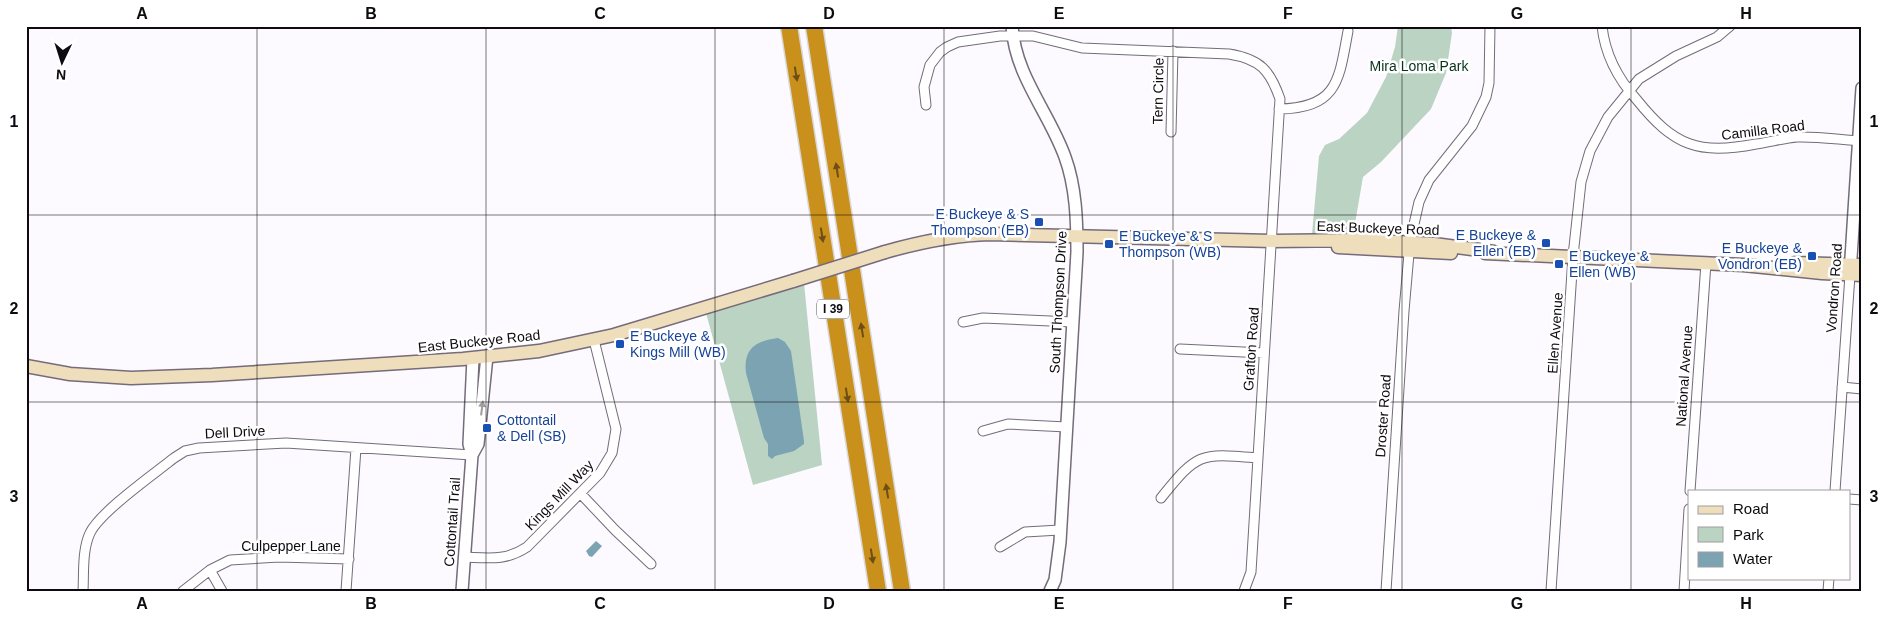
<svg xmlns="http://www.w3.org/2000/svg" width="1888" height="617" font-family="Helvetica,sans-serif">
<rect width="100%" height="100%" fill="#fcfafe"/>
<!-- green -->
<path fill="#bad3c2" d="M1398,26H1451L1452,33L1446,73L1431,109L1381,162L1363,177L1353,235L1312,234L1319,156L1325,145L1339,139L1367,113L1386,77L1395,47Z
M804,283L822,465L753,485L706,313Z"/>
<!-- water -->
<path fill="#7ca3b2" d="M778,338L785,342L791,351L804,441V444L794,451L775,456L772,459L768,456V444L764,438L746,373C743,348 756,341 778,338Z
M596,541L602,546L592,557L589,556L586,551Z"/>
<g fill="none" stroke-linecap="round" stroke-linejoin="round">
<!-- minor casing -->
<g stroke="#756b7b" stroke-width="11">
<path id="minor" d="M1602,26C1605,55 1618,79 1637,100C1674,146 1698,155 1756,144C1770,142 1784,138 1797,137C1816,136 1842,140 1862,141
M926,105L924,87L930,65L940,52L947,47L958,42L1000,36H1033L1082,48L1229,54C1260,59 1270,70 1280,99L1251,572L1244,591
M1279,109C1338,108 1339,80 1348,31
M1171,132L1173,51
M963,322L983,318L1073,322
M1180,349L1264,353
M1842,387L1862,389
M983,431L1008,424L1067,427
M1690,491L1706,263
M1835,491L1850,275
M580,493L615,530L651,564
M1161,498C1198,452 1200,453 1258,458
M1849,499L1862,500
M1000,547L1025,532L1060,530
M465,557C489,558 506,561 527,547L600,473L612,453L616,429L594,340
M210,570L222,591
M83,591C84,573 82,550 90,533C100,512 154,474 174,458L185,451L199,448L286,443L472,455
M183,591L210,570L230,560L279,557L349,559
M346,591L356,448
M1386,591L1404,311L1410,242L1419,202L1429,180L1472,126L1486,97L1489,83L1490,26
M1551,591L1573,256L1581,182L1590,151L1608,117L1639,79L1676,56L1717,37L1730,26
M1684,591L1689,509
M1828,591L1829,578"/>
</g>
<!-- tertiary casing -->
<g stroke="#756b7b" stroke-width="14">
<path id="tertiary" d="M1012,26C1015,76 1049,112 1065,157C1076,187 1077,221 1077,252L1060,542L1055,580L1050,591
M1850,273L1862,88
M472,455L478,444L487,356
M462,591L472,455L469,444L473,358"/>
</g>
<!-- secondary casing -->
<g stroke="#756b7b" stroke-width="15">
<path id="secondary" d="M1338,247L1451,253
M885,252C920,242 953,235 990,234L1272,241L1361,240L1434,244L1494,252
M1485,253L1743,265L1822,273L1862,275
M1795,263L1862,265
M26,366L70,374L131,378L212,375L463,359L539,351L614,335L793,281"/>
</g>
<!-- motorway casing -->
<g stroke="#d8d8d9" stroke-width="19">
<path id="motorway" d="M789,26L878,591
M814,26L902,591"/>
</g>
<!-- minor -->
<use href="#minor" stroke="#fff" stroke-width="9"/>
<!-- tertiary -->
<use href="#tertiary" stroke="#fff" stroke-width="11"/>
<!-- secondary -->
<use href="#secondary" stroke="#efdebb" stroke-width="12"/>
<!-- motorway -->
<use href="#motorway" stroke="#c9911b" stroke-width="16"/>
<!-- secondary-bridge casing -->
<g stroke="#756b7b" stroke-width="15" stroke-linecap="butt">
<path id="secondary-bridge" d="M793,281L885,252"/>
</g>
<!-- secondary-bridge -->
<use href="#secondary-bridge" stroke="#efdebb" stroke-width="12"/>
</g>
<!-- one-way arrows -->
<defs><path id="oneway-solid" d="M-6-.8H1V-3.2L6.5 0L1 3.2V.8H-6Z" transform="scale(1.25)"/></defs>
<g fill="#6c4e16">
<use href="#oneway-solid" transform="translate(796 74) rotate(81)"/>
<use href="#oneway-solid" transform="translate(837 170) rotate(-99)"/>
<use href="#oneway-solid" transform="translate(822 235) rotate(81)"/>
<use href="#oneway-solid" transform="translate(862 330) rotate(-99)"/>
<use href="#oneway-solid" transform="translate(847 395) rotate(81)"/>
<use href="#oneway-solid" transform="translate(887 491) rotate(-99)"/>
<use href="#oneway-solid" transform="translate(872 556) rotate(81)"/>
</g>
<use fill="#9f9d9f" href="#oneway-solid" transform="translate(482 408) rotate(-83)"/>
<!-- grid -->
<path fill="none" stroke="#0e0b10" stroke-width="1" stroke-opacity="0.55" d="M257,26V591M486,26V591M715,26V591M944,26V591M1173,26V591M1402,26V591M1631,26V591M26,215H1862M26,402H1862"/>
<!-- markers -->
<g fill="#1a4fb4" stroke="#fff" stroke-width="2">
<rect x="1034" y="217" width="10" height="10" rx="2.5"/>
<rect x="1541" y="238" width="10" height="10" rx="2.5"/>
<rect x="1104" y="239" width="10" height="10" rx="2.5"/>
<rect x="1807" y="251" width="10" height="10" rx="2.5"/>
<rect x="1554" y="259" width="10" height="10" rx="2.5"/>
<rect x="615" y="339" width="10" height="10" rx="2.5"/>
<rect x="482" y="423" width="10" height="10" rx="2.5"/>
</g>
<g text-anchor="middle" stroke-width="5" stroke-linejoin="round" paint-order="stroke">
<!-- shield labels -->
<rect fill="#fff" stroke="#565458" stroke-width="1" x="817" y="299.5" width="32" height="19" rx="4"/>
<g font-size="12" font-weight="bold" fill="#0e0b10">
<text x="833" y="313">I 39</text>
</g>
<!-- park labels -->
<g font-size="14" fill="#06321c" stroke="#fff">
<text x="1419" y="71">Mira Loma Park</text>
</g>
<!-- street labels -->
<g font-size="14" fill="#0e0b10" stroke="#fff">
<text transform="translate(1158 91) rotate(-89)" y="5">Tern Circle</text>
<text transform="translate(1763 130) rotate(-7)" y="5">Camilla Road</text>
<text transform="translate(1378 228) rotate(2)" y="5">East Buckeye Road</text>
<text transform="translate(1834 288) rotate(-86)" y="5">Vondron Road</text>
<text transform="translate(1058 302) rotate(-87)" y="5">South Thompson Drive</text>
<text transform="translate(1555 333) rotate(-86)" y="5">Ellen Avenue</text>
<text transform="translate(479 341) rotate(-6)" y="5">East Buckeye Road</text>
<text transform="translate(1251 349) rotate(-86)" y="5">Grafton Road</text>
<text transform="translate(1684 376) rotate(-86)" y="5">National Avenue</text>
<text transform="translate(1383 416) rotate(-86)" y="5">Droster Road</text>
<text transform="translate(235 432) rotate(-3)" y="5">Dell Drive</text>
<text transform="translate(559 495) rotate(-46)" y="5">Kings Mill Way</text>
<text transform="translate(452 522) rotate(-86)" y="5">Cottontail Trail</text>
<text x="291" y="551">Culpepper Lane</text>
</g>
<!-- transit labels -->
<g font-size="14" fill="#164399" stroke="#fff" text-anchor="start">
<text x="1029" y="219" text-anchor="end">E Buckeye &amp; S<tspan x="1029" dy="16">Thompson (EB)</tspan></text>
<text x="1536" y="240" text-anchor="end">E Buckeye &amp;<tspan x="1536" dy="16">Ellen (EB)</tspan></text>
<text x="1119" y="241">E Buckeye &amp; S<tspan x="1119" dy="16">Thompson (WB)</tspan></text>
<text x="1802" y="253" text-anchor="end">E Buckeye &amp;<tspan x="1802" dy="16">Vondron (EB)</tspan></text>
<text x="1569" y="261">E Buckeye &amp;<tspan x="1569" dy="16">Ellen (WB)</tspan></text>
<text x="630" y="341">E Buckeye &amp;<tspan x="630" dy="16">Kings Mill (WB)</tspan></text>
<text x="497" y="425">Cottontail<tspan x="497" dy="16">&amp; Dell (SB)</tspan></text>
</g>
</g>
<!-- border -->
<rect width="1888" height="617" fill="none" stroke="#ffffff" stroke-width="55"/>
<!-- legend -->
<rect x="1688" y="490" width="162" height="90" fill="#ffffff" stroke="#9f9d9f"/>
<rect x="1698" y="506" width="25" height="8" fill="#efdebb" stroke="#9f9d9f"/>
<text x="1733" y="514" font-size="15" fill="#0e0b10">Road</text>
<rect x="1698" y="527" width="25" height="15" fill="#bad3c2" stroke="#9f9d9f"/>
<text x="1733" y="540" font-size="15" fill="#0e0b10">Park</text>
<rect x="1698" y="552" width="25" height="15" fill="#7ca3b2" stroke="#9f9d9f"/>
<text x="1733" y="564" font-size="15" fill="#0e0b10">Water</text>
<!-- north arrow -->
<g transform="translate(62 62) rotate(184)" stroke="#ffffff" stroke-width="4" paint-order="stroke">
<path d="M0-4L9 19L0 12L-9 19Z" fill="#0e0b10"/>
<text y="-8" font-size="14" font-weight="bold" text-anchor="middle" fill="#0e0b10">N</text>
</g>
<rect x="28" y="28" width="1832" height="562" fill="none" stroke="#0e0b10" stroke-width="2"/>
<g font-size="16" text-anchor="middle" font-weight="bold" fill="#0e0b10">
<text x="142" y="19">A</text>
<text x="371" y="19">B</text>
<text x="600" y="19">C</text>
<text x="829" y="19">D</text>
<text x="1059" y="19">E</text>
<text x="1288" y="19">F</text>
<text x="1517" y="19">G</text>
<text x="1746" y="19">H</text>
<text x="14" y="127">1</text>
<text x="1874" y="127">1</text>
<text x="14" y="314">2</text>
<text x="1874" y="314">2</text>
<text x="14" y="502">3</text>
<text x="1874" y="502">3</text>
<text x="142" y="609">A</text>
<text x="371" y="609">B</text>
<text x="600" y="609">C</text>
<text x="829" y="609">D</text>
<text x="1059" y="609">E</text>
<text x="1288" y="609">F</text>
<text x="1517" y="609">G</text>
<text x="1746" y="609">H</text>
</g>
</svg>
